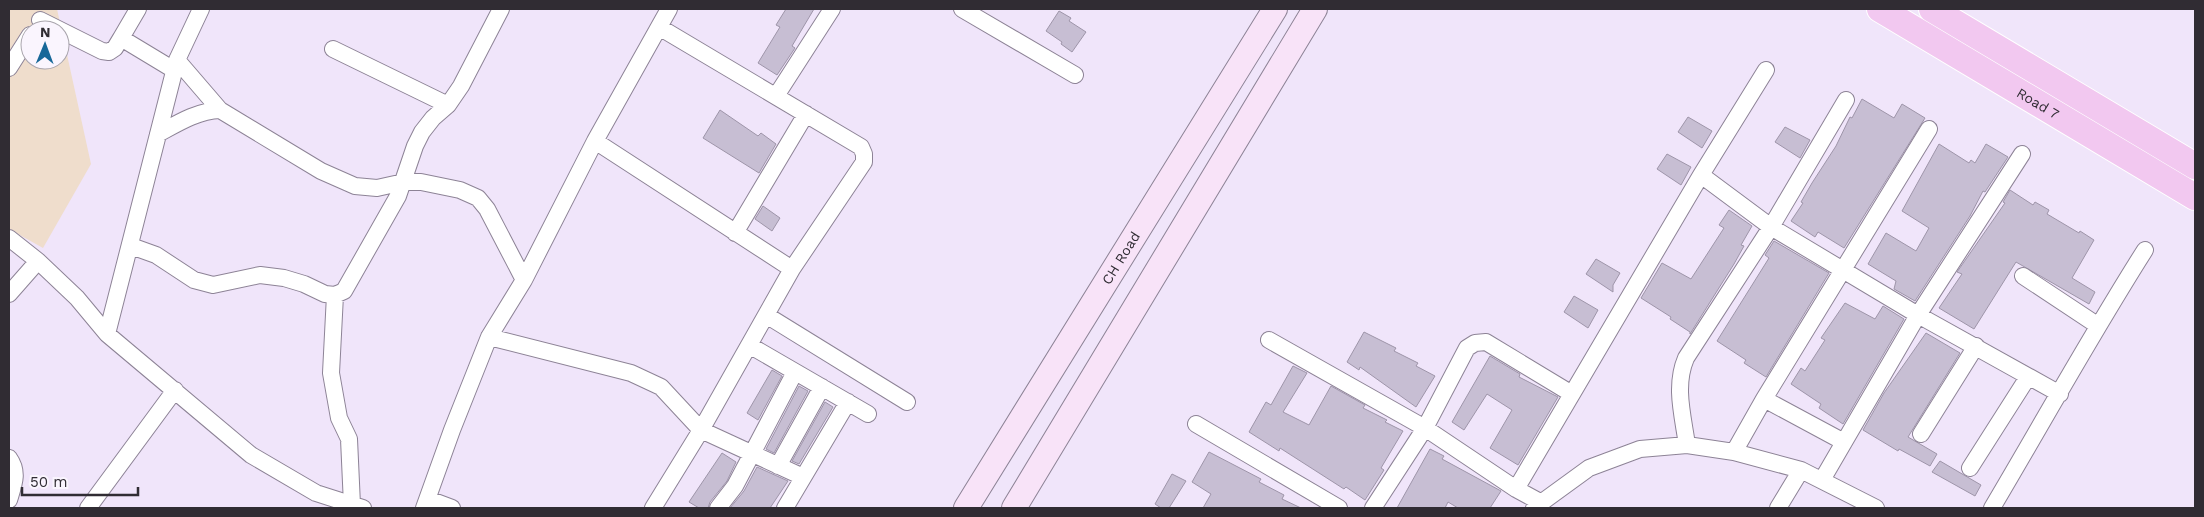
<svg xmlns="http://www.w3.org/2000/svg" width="2204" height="517" font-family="'Work Sans',sans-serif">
<rect width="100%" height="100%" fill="#f0e5fa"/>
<!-- education -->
<path fill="#efddcc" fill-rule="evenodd" d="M9,9H57L91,164L43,248L9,229ZM30,30H60V60H30Z"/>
<!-- building -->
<path fill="#c7bed3" stroke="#9e95a9" d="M786,9H814L792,46L795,48L777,75L758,63L780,27L776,25Z
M1059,11L1071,18L1069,21L1086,32L1072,52L1061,44L1062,42L1046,31Z
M1862,99L1894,118L1902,104L1925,118L1844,248L1818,232L1815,237L1791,221L1803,203L1801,202L1812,183L1836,146L1850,117L1852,118Z
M720,110L758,136L761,133L776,144L759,173L703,138Z
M1688,117L1712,131L1702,148L1678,132Z
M1785,127L1810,140L1800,158L1775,142Z
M1939,144L1969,163L1971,160L1975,163L1986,144L2008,157L1985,192L1983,191L1970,216L1915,301L1894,289L1896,281L1868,264L1886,233L1916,251L1929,228L1902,211Z
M1667,154L1691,167L1681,185L1657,169Z
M2010,190L2033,205L2035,202L2049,210L2047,214L2079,233L2080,231L2094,240L2072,278L2095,292L2089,304L2016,262L1974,329L1939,308L1962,274L1957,272L2005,203L2003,202Z
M763,206L780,218L772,231L755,219Z
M1729,210L1752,226L1741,245L1744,246L1734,264L1690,334V332L1670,319L1671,317L1641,298L1662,263L1691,279L1724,228L1719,225Z
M1774,241L1829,273L1766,377L1744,363L1746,360L1717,341L1769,258L1765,255Z
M1596,259L1620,273L1613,285V292L1586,274Z
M1574,296L1598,310L1588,328L1564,312Z
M1845,303L1875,319L1883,306L1904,319L1843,424L1819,408L1821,404L1791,384L1801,368L1805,371L1825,340L1821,338Z
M1364,332L1396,348L1394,351L1418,363L1416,366L1435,376L1416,407L1360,367L1359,370L1347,362Z
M1926,333L1960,353L1908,437L1937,454L1930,466L1899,449L1898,451L1863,430L1884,393Z
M1490,356L1520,374L1519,377L1558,397L1518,465L1490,448L1512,410L1487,394L1464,430L1452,422Z
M1293,366L1307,373L1283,412L1309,425L1331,386L1365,405L1363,408L1387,420L1385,422L1403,431L1381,468L1384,470L1365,500L1346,487L1344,489L1280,448L1279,451L1249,432L1266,402L1271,405Z
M772,370L782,376L758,420L747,413Z
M799,386L808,391L774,453L766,449Z
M825,402L833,407L799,464L792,461Z
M1430,449L1444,456L1442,459L1501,491L1490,508H1458L1448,502L1445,508H1397Z
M1209,452L1261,479L1259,482L1284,495L1282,499L1301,508H1203L1211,494L1192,482Z
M722,453L736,462L727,481L710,502L708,508H699L689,502Z
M1940,461L1981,485L1975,496L1932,472Z
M757,467L788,481L770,508H730L744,491Z
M1172,474L1186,481L1169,508H1161L1155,504Z"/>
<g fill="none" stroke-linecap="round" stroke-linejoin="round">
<!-- street casing -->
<g stroke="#8d8396" stroke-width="18">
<path id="street" d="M138,9L121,38L174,70
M962,9L1075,75
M40,20L102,51L109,52L115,48L121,38
M333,49L448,105
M177,60L220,110
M9,68L30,35
M776,96L832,9
M158,134C178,123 197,111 220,110L321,171L355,186L377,188L404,182H421L460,190L478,198L487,209L524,280
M595,141L792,269
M1701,175L1771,227L1918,315L2060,394
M735,233L806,114
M9,238L38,261L77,298L107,334L251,455L316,493L363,508
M131,246L156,255L194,280L213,285L260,275L284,278L304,284L325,294L335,295L344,291L398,196L415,146L422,132L433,118L448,105L461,86L501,9
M2023,276L2097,325
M9,294L38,261
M335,295L331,373L339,418L349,439L352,505
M766,315L907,402
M107,334L177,60L201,9
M489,337L631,373L661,387L701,430L803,477
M1269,340L1425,428L1516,489L1540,502
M749,345L868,414
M1764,399L1844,442
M1196,424L1339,508
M1921,434L1976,346
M1687,445C1683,416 1674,386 1686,358L1771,227L1846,100
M1734,452L1764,399L1929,129
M9,458C19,472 14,484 9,500
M778,466L822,387
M1970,468L2028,377
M1822,480L1918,315L2022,154
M1516,489L1701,175L1766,70
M428,499L452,508
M88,508L175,390
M424,508L452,430L489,337L524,280L595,141L669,9
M653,508L701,430L792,269L864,162V154L861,147L659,27
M718,508L735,486L795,372
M785,508L848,402
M1373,508L1425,428L1467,348L1475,343L1486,342L1572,394
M1534,508L1589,468L1640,449L1687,445L1734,452L1801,470L1876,508
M1778,508L1801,470
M1992,508C2043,422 2091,335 2145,250"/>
</g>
<!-- secondary casing -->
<g stroke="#8d8396" stroke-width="26">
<g id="secondary">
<path id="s1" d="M966,508L1275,9"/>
<path d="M1014,508L1315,9"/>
</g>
</g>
<!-- primary casing -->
<g stroke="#fff" stroke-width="28">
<g id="primary">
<path id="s2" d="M1880,9L2195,197"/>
<path d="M1932,9L2195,166"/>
</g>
</g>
<!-- street -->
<use href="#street" stroke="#fff" stroke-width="16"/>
<!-- secondary -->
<use href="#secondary" stroke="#f8e3f8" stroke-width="24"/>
<!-- primary -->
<use href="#primary" stroke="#f2c8f0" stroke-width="26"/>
</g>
<g text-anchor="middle" stroke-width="4" stroke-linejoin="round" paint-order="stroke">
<!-- street labels -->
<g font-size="14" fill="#302c33" stroke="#faf5fe">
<text dy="5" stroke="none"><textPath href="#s2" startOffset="184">Road 7</textPath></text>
<text dy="5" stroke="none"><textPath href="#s1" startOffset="294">CH Road</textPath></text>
</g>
</g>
<!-- border -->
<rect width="2204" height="517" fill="none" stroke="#302c33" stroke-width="20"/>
<!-- north arrow -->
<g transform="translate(45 45) rotate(1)"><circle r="24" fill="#faf5fe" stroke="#a9a5ad"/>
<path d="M0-4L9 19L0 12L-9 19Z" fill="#176899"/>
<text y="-8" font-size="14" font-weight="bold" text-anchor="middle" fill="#302c33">N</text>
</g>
<!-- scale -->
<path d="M22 487v8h116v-8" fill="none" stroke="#302c33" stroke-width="2.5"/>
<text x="30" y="487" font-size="15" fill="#302c33" stroke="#faf5fe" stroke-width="4" paint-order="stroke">50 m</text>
</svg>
